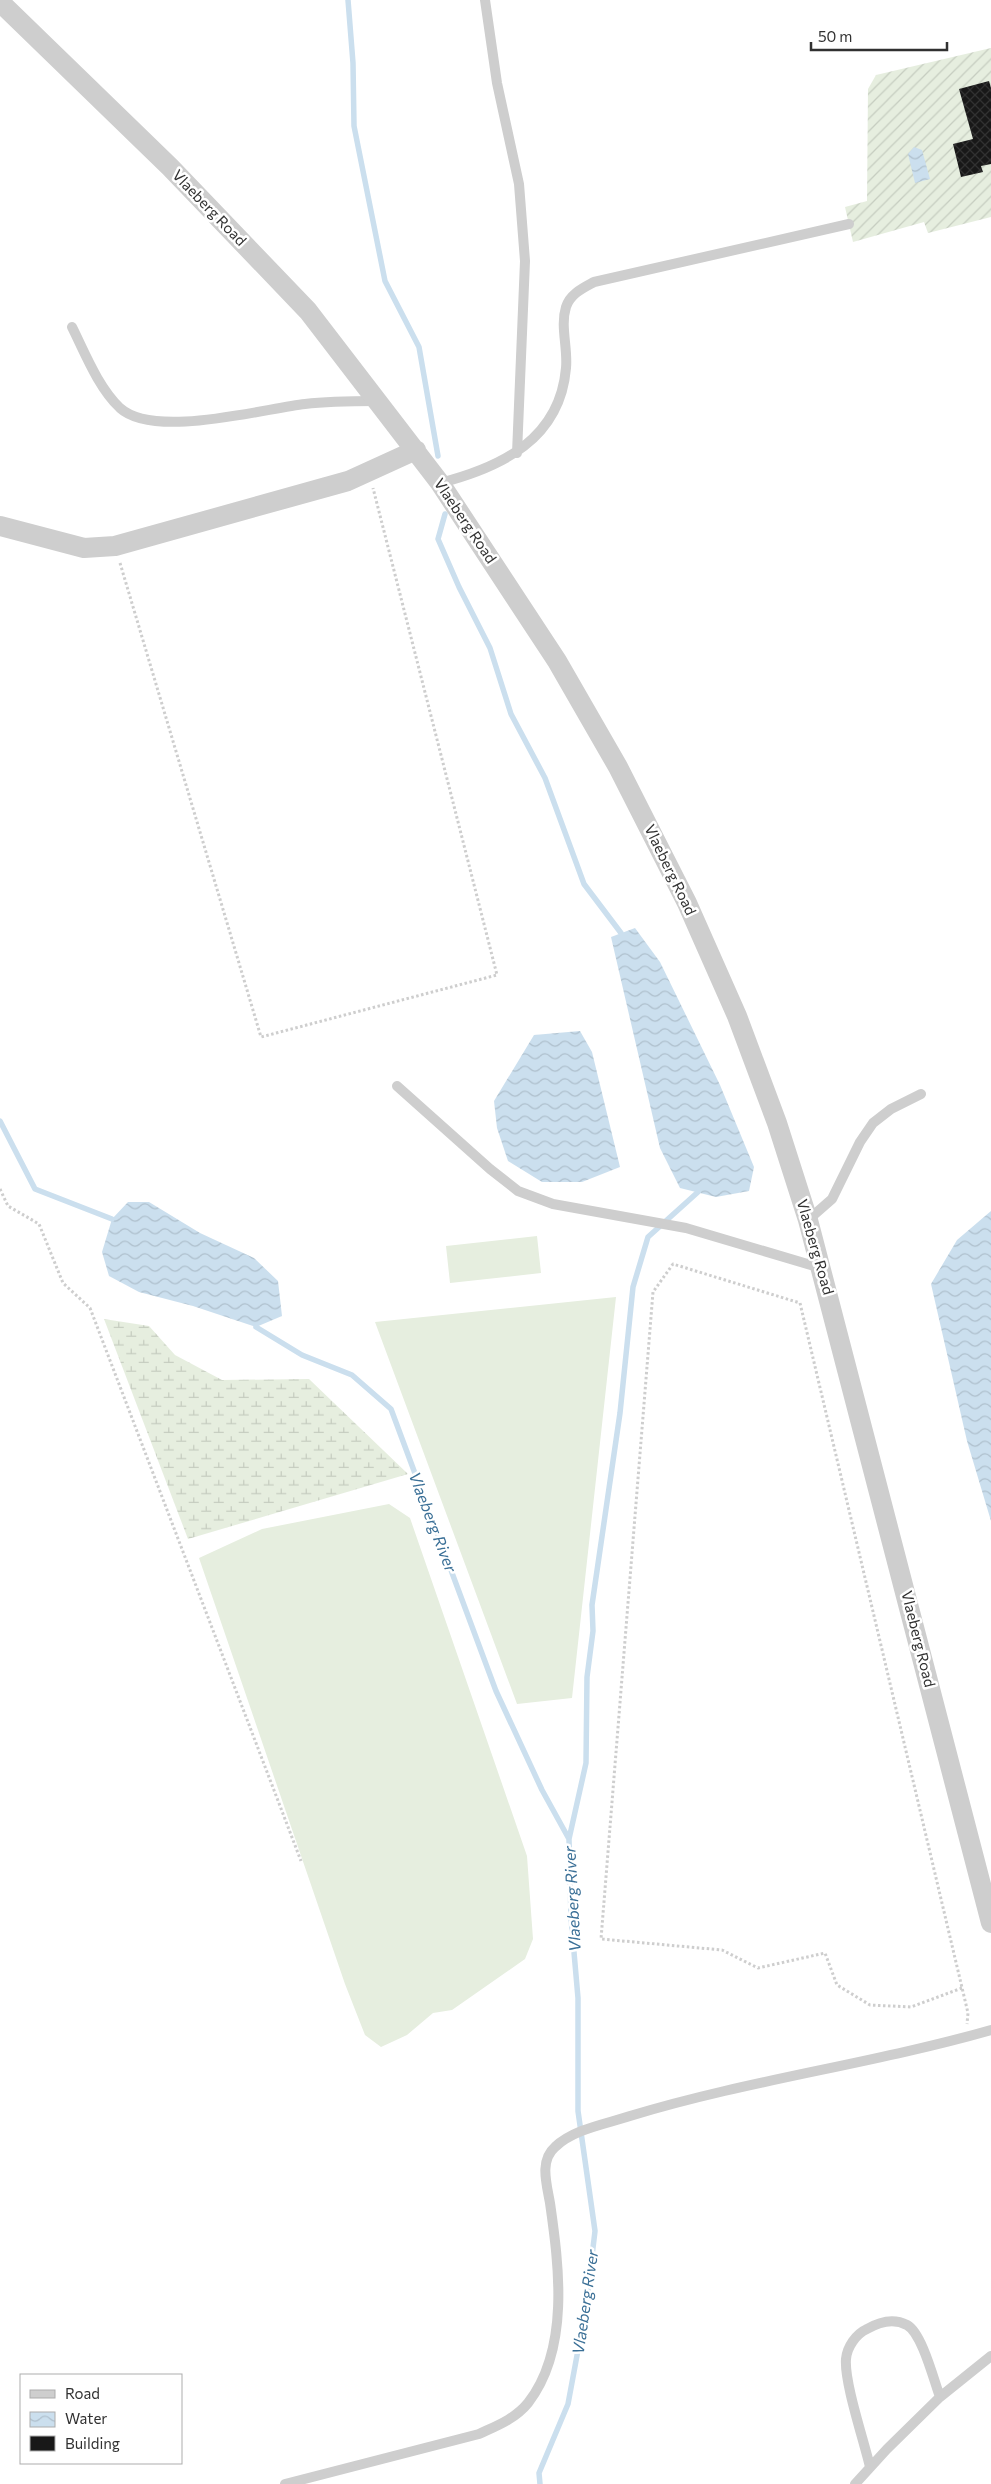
<svg xmlns="http://www.w3.org/2000/svg" width="991" height="2484" font-family="Commissioner,sans-serif">
<defs>
<pattern id="wetland-marsh" width="20" height="14" patternUnits="userSpaceOnUse" patternTransform="scale(1.25)"><rect width="20" height="14" fill="#e6eedf"/><path d="M1 5h8M5 5V1M11 12h8M15 12V8" fill="none" stroke="#c6cdc0"/></pattern>
<pattern id="garden-furrows" width="10" height="10" patternUnits="userSpaceOnUse" patternTransform="scale(1.25)"><rect width="10" height="10" fill="#e6eedf"/><path d="M-1 1l2-2M0 10L10 0M9 11l2-2" fill="none" stroke="#c6cdc0"/></pattern>
<pattern id="water-waves" width="16" height="10" patternUnits="userSpaceOnUse" patternTransform="scale(1.25)"><rect width="16" height="10" fill="#cbdfee"/><path d="M0 5q4-4 8 0t8 0" fill="none" stroke="#afc0cd"/></pattern>
<pattern id="building-cross-hatch" width="8" height="8" patternUnits="userSpaceOnUse" patternTransform="scale(1.25)"><rect width="8" height="8" fill="#181818"/><path d="M0 0l8 8M0 8l8-8" fill="none" stroke="#313131"/></pattern>
</defs>
<rect width="100%" height="100%" fill="#fff"/>
<!-- grass -->
<path fill="#e6eedf" d="M537,1236L541,1273L450,1283L446,1246Z
M616,1297L572,1698L517,1704L375,1322Z
M389,1504L410,1518L527,1856L533,1939L525,1959L452,2010L433,2013L407,2035L381,2047L365,2035L345,1984L199,1558L262,1529Z"/>
<!-- wetland -->
<path fill="url(#wetland-marsh)" d="M104,1319L149,1326L175,1355L222,1380L309,1379L408,1474L188,1539Z"/>
<!-- garden -->
<path fill="url(#garden-furrows)" d="M991,48V217L928,233L924,222L853,242L845,207L867,201L868,89L876,75Z"/>
<!-- water -->
<path fill="url(#water-waves)" d="M914,147L922,150L930,179L915,183L908,154Z
M635,928L660,962L720,1085L754,1167L749,1191L716,1197L680,1188L660,1148L611,937Z
M580,1031L592,1052L620,1167L582,1182H542L508,1161L497,1128L494,1101L534,1035Z
M128,1202H149L200,1233L254,1258L278,1281L282,1316L256,1327L193,1306L139,1292L109,1276L102,1252L112,1219Z
M991,1211V1521L967,1441L931,1284L957,1240Z"/>
<g fill="none" stroke-linecap="round" stroke-linejoin="round">
<!-- stream -->
<path stroke="#cbdfee" stroke-width="5.5" d="M348,0L353,63L354,126L385,281L419,347L438,456
M445,514L438,539L459,587L490,648L511,714L545,778L584,884L621,933
M0,1121L35,1189L112,1219
M256,1327L302,1355L352,1375L391,1409L496,1691L542,1790L569,1839L571,1918L578,1998V2111L595,2231L586,2307L568,2404L539,2473L540,2484
M569,1839L586,1763L587,1677L593,1631L592,1605L620,1413L633,1287L648,1237L698,1192"/>
</g>
<!-- building -->
<path fill="url(#building-cross-hatch)" d="M989,81L991,88V164L981,166L983,172L961,177L953,144L973,139L959,89Z"/>
<g fill="none" stroke-linecap="round" stroke-linejoin="round">
<!-- path -->
<path stroke="#cecece" stroke-width="3" stroke-dasharray="2.5 2.5" stroke-linecap="butt" d="M120,563L261,1037L497,975L373,488
M0,1189L8,1206L39,1224L63,1283L90,1308L301,1861
M962,1988L911,2007L870,2005L837,1985L825,1953L758,1968L722,1950L601,1939L653,1292L673,1264L800,1303L968,2013L967,2024"/>
<!-- service -->
<path stroke="#cecece" stroke-width="10" d="M485,0L497,83L519,184L525,261L517,453
M72,327C85,353 98,387 120,408C154,439 262,409 305,404C329,401 353,401 377,401
M440,483C502,467 560,439 566,368C568,348 560,326 566,307C570,294 583,288 594,282L849,224
M397,1086L490,1169L518,1191L553,1204L686,1228L821,1268
M808,1220L832,1199L860,1142L873,1123L891,1109L921,1094
M870,2467C864,2441 844,2382 846,2359C847,2347 856,2334 867,2329C879,2322 894,2318 907,2325C922,2333 934,2381 940,2397
M285,2484L479,2434C496,2426 515,2419 528,2403C570,2349 559,2266 550,2203C547,2185 539,2161 555,2147C574,2129 606,2124 630,2116C748,2080 872,2064 991,2030
M855,2484L887,2449L940,2397L991,2356"/>
<!-- minor -->
<path stroke="#cecece" stroke-width="20" d="M0,2L170,167L308,311L440,483L557,661L618,767L687,903L737,1016L777,1123L808,1220L991,1923
M0,526L84,548L115,546L348,481L416,450"/>
</g>
<g text-anchor="middle" stroke-width="5" stroke-linejoin="round" paint-order="stroke">
<!-- street labels -->
<g font-size="15" fill="#313131" stroke="#fff">
<text transform="translate(209 208) rotate(46)" y="5">Vlaeberg Road</text>
<text transform="translate(465 521) rotate(56)" y="5">Vlaeberg Road</text>
<text transform="translate(670 870) rotate(64)" y="5">Vlaeberg Road</text>
<text transform="translate(815 1247) rotate(74)" y="5">Vlaeberg Road</text>
<text transform="translate(918 1639) rotate(76)" y="5">Vlaeberg Road</text>
</g>
<!-- water labels -->
<g font-size="16" font-style="italic" fill="#3b7097" stroke="#fff">
<text transform="translate(433 1522) rotate(69)" y="6">Vlaeberg River</text>
<text transform="translate(572 1899) rotate(-93)" y="6">Vlaeberg River</text>
<text transform="translate(585 2302) rotate(-82)" y="6">Vlaeberg River</text>
</g>
</g>
<!-- legend -->
<rect x="20" y="2374" width="162" height="90" fill="#ffffff" stroke="#adadad"/>
<rect x="30" y="2390" width="25" height="8" fill="#cecece" stroke="#adadad"/>
<text x="65" y="2399" font-size="15" fill="#313131">Road</text>
<rect x="30" y="2412" width="25" height="15" fill="url(#water-waves)" stroke="#adadad"/>
<text x="65" y="2424" font-size="15" fill="#313131">Water</text>
<rect x="30" y="2436" width="25" height="15" fill="#181818" stroke="#adadad"/>
<text x="65" y="2449" font-size="15" fill="#313131">Building</text>
<!-- scale -->
<path d="M811 42v8h136v-8" fill="none" stroke="#313131" stroke-width="2.5"/>
<text x="818" y="42" font-size="15" fill="#313131" stroke="#ffffff" stroke-width="4" paint-order="stroke">50 m</text>
</svg>
